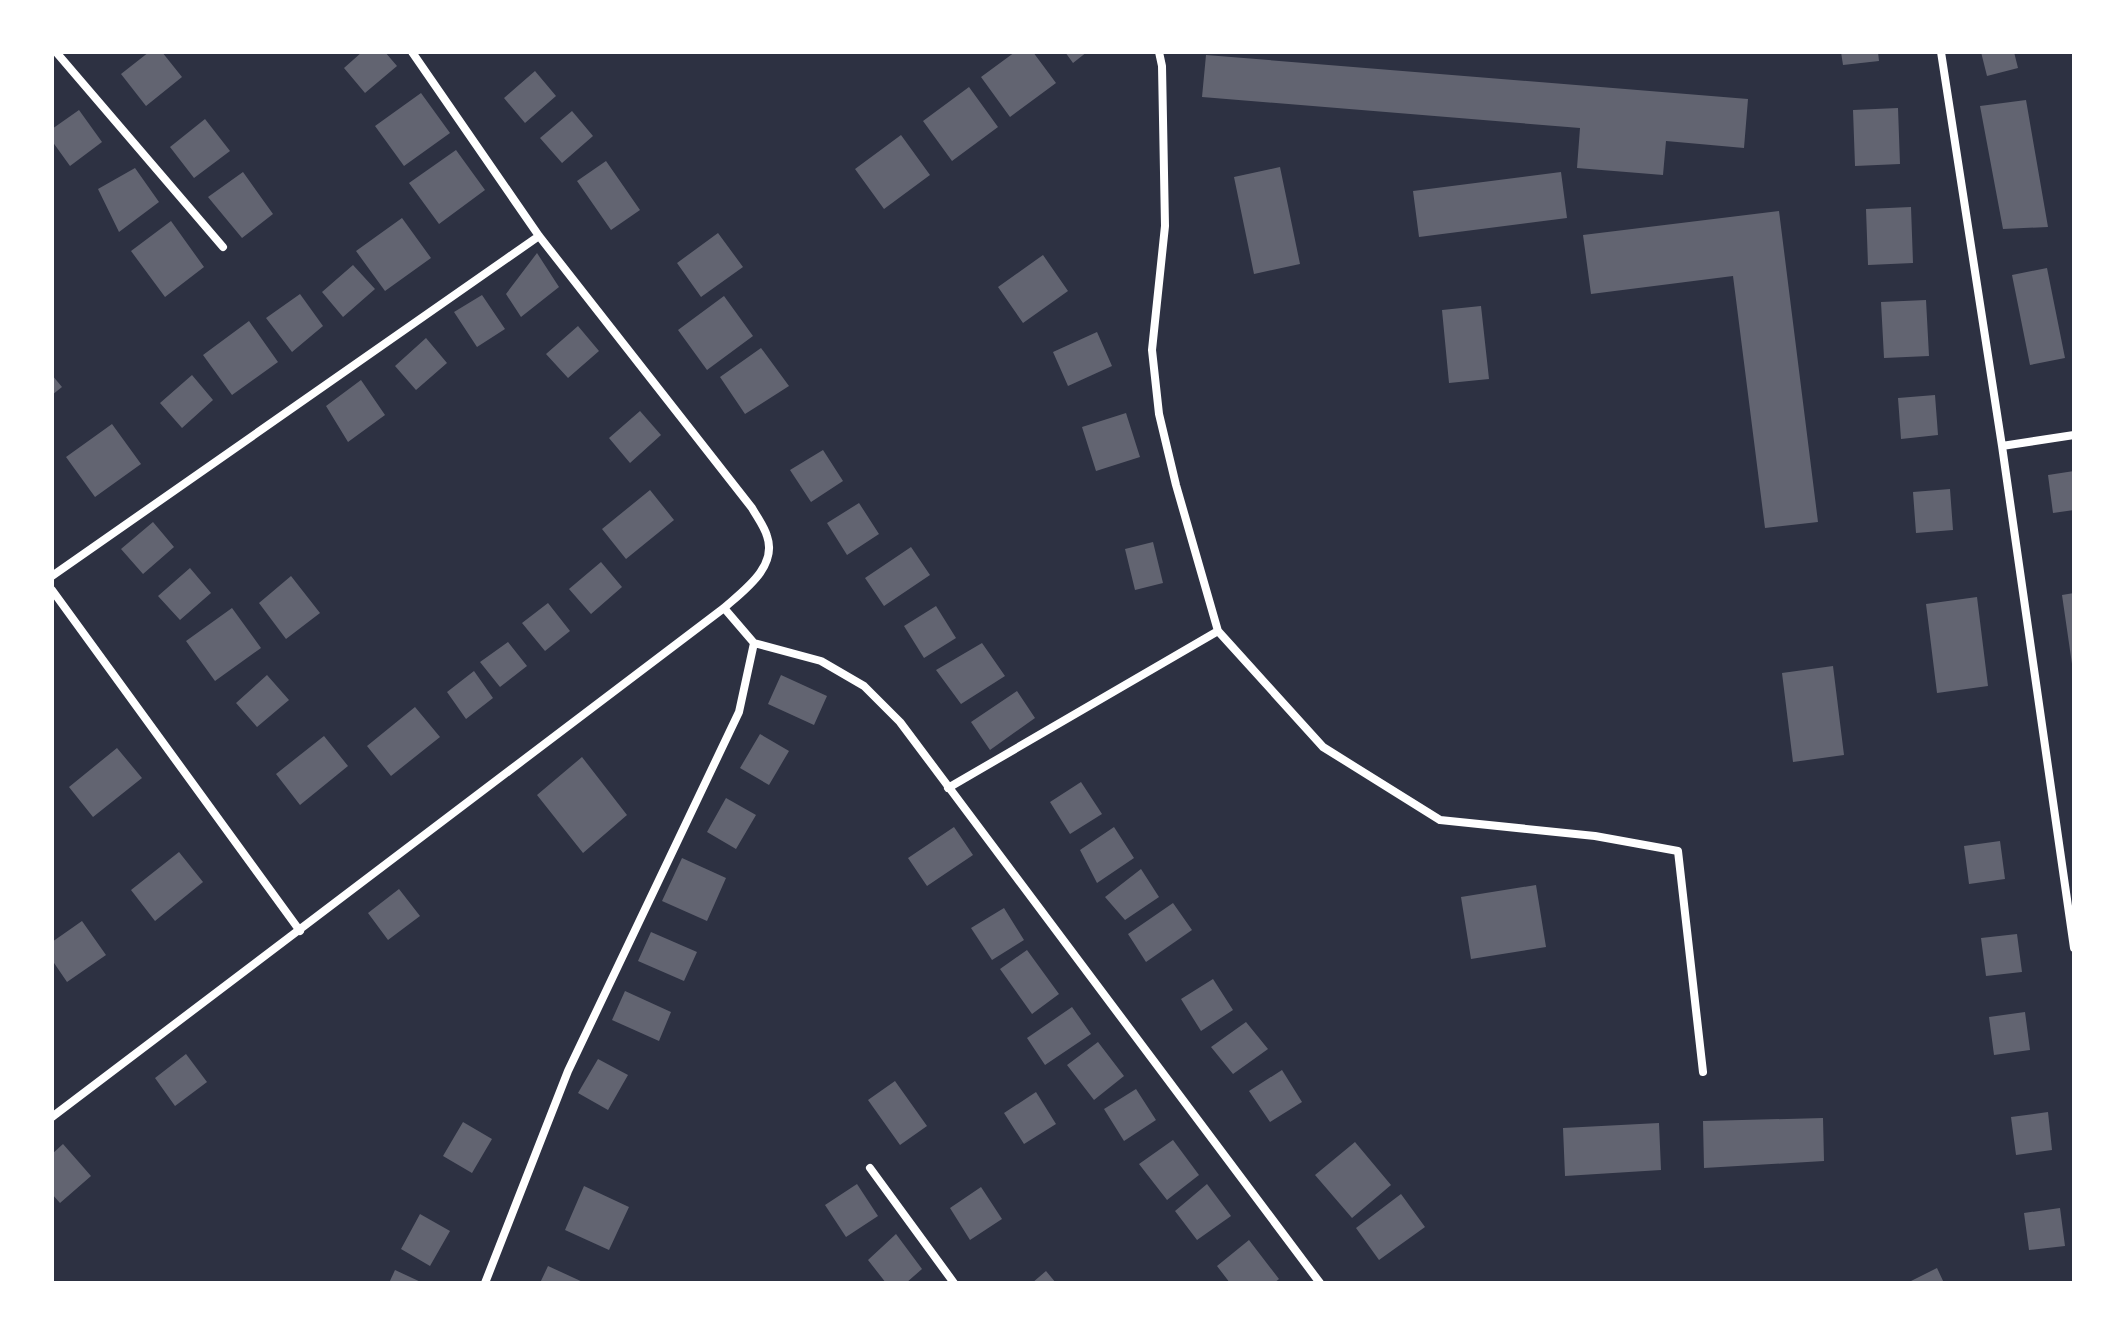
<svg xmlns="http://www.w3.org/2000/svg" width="2126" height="1335" font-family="'Open Sans',sans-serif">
<rect width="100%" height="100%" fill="#2d3142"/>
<!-- building -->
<path fill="#626471" d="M149,52H162L182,77L146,106L121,74Z
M362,52H385L397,66L365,93L344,68Z
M1015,52H1033L1056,83L1010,117L981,77Z
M1065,52H1087L1073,63Z
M1841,52H1878L1879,61L1843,65Z
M1981,52H2014L2018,68L1987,76Z
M1206,55L1748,99L1744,148L1666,141L1663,175L1577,168L1580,128L1202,97Z
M535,71L556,96L525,123L504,98Z
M969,87L998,127L952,161L923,121Z
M421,93L450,133L404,166L375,126Z
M2026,100L2048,227L2003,229L1980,106Z
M1898,108L1900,164L1855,166L1853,110Z
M79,110L102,142L70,166L52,141V129Z
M572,111L593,136L562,163L540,138Z
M205,119L230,151L194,178L170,147Z
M901,135L930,175L884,209L855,169Z
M456,150L485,190L439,224L409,183Z
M606,161L640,210L611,230L577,181Z
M1280,167L1300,264L1254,274L1234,177Z
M135,168L159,202L119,232L98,189Z
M243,172L273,214L242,238L208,197Z
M1561,172L1567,218L1419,237L1413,191Z
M1911,207L1913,263L1868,265L1866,209Z
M1779,211L1818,522L1765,528L1733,276L1591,294L1583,235Z
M402,218L431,258L385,291L356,251Z
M171,221L204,267L165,297L131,251Z
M718,233L743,267L701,297L677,263Z
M537,253L559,287L521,317L506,294Z
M1043,255L1068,291L1023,323L998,287Z
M353,265L375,289L343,317L322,292Z
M2047,268L2065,358L2030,365L2012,275Z
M300,294L323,326L292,352L266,318Z
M482,295L505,329L477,347L454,312Z
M724,296L753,336L707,370L678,330Z
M1926,300L1929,356L1884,358L1881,302Z
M1481,306L1489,379L1449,383L1442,310Z
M249,321L278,362L232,395L203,355Z
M578,326L599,351L568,378L546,354Z
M1097,332L1112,366L1068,386L1053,352Z
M426,338L447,363L416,390L395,366Z
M761,348L789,386L745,414L720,377Z
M52,375L62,387L52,395Z
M192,375L213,400L182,428L160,403Z
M361,380L385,415L348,442L326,406Z
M1935,395L1938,435L1901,439L1898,398Z
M640,411L661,435L630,463L609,438Z
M1126,413L1140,457L1096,471L1082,427Z
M112,424L141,464L95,497L66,457Z
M823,450L843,481L811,502L790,470Z
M2074,471V510L2053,513L2048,475Z
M1950,489L1953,530L1916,533L1913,492Z
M650,490L674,520L626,559L602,529Z
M859,503L879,534L847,555L827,523Z
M153,522L174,547L143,574L121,549Z
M1153,542L1163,583L1135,590L1125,549Z
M911,547L930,575L884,606L865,578Z
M601,562L622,587L591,614L569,589Z
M190,568L211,593L180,620L158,596Z
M291,576L320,613L286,639L259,603Z
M2074,593V664H2072L2062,595Z
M1977,597L1988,686L1937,693L1926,604Z
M548,603L570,631L545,651L522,623Z
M936,606L956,638L924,658L904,626Z
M232,608L261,648L215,681L186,641Z
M508,642L527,666L500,687L480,662Z
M982,643L1005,676L961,704L936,670Z
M1833,666L1844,755L1793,762L1782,673Z
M474,671L493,698L466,719L447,692Z
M267,675L289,700L257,727L236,703Z
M781,675L827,696L814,725L768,704Z
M1017,691L1035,718L990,750L971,722Z
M415,707L440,737L391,776L367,746Z
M760,734L789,751L769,785L740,768Z
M324,736L348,766L300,805L276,774Z
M117,748L142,778L93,817L69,787Z
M582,757L627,815L583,853L537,795Z
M1081,782L1102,814L1070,834L1050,802Z
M726,798L756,815L736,849L707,832Z
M954,827L973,855L927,886L908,858Z
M1114,827L1134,858L1097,883L1080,850Z
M2000,841L2005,879L1969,884L1964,846Z
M179,852L203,882L155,921L131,890Z
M682,858L726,878L707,921L662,901Z
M1141,869L1159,897L1125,920L1105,897Z
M1536,885L1546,947L1471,959L1461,897Z
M399,889L420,916L388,940L368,913Z
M1173,903L1192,930L1146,962L1128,934Z
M1004,908L1024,940L992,960L971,928Z
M82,921L106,955L67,982L52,960V942Z
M651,932L697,952L684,981L638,961Z
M2017,934L2022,972L1986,976L1981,938Z
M1027,950L1059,994L1032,1014L1000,969Z
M1213,979L1233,1010L1201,1031L1181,999Z
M625,991L671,1012L659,1041L612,1020Z
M1072,1007L1091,1034L1045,1065L1027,1038Z
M2025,1012L2030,1050L1994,1055L1989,1017Z
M1246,1022L1268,1049L1233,1074L1211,1047Z
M1098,1042L1124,1076L1094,1100L1067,1065Z
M186,1054L207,1082L175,1106L155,1078Z
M598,1059L628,1075L608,1110L578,1093Z
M1282,1070L1302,1102L1270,1122L1249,1091Z
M895,1081L927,1126L900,1145L868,1100Z
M1136,1089L1156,1120L1124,1141L1104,1109Z
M1036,1092L1056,1124L1024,1144L1004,1113Z
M2048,1112L2052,1150L2016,1155L2011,1117Z
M1823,1118L1824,1161L1704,1168L1703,1121Z
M463,1122L492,1139L472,1173L443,1156Z
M1659,1123L1661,1170L1565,1176L1563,1128Z
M1173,1140L1199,1175L1167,1200L1139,1164Z
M1355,1142L1391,1185L1352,1218L1315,1175Z
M63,1144L91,1176L60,1203L52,1194V1154Z
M857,1184L878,1216L846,1237L825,1205Z
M1207,1184L1231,1216L1197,1240L1175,1211Z
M584,1186L629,1207L609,1250L565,1230Z
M981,1187L1002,1219L970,1240L950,1208Z
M1401,1194L1425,1227L1379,1260L1356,1228Z
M2060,1208L2065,1246L2029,1250L2024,1213Z
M420,1214L450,1231L430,1266L401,1249Z
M896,1234L922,1269L906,1283H886L868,1260Z
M1249,1240L1279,1279L1274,1283H1230L1217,1266Z
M548,1266L585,1283H540Z
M1937,1268L1944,1283H1907Z
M395,1270L423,1283H389Z
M1046,1271L1056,1283H1032Z"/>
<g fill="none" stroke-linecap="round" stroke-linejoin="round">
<!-- minor -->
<path stroke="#fff" stroke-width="8" d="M56,52L223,247
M1941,52L2002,446L2074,948
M2002,446L2074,435
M52,576L539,236
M52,590L300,931
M724,608L754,643L821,661L864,686L900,722L1320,1283
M1218,631L1323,747L1440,820L1595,836L1678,851L1703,1072
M948,788L1218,631L1176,485L1159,414L1152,350L1165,226L1162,66L1159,52
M52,1117L724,608C743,591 778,567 767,536C764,526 757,517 752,508L539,236L412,52
M870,1168L954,1283
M485,1283L568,1071L739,712L754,643"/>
</g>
<!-- border -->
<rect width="2126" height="1335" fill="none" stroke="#ffffff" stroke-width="108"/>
</svg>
